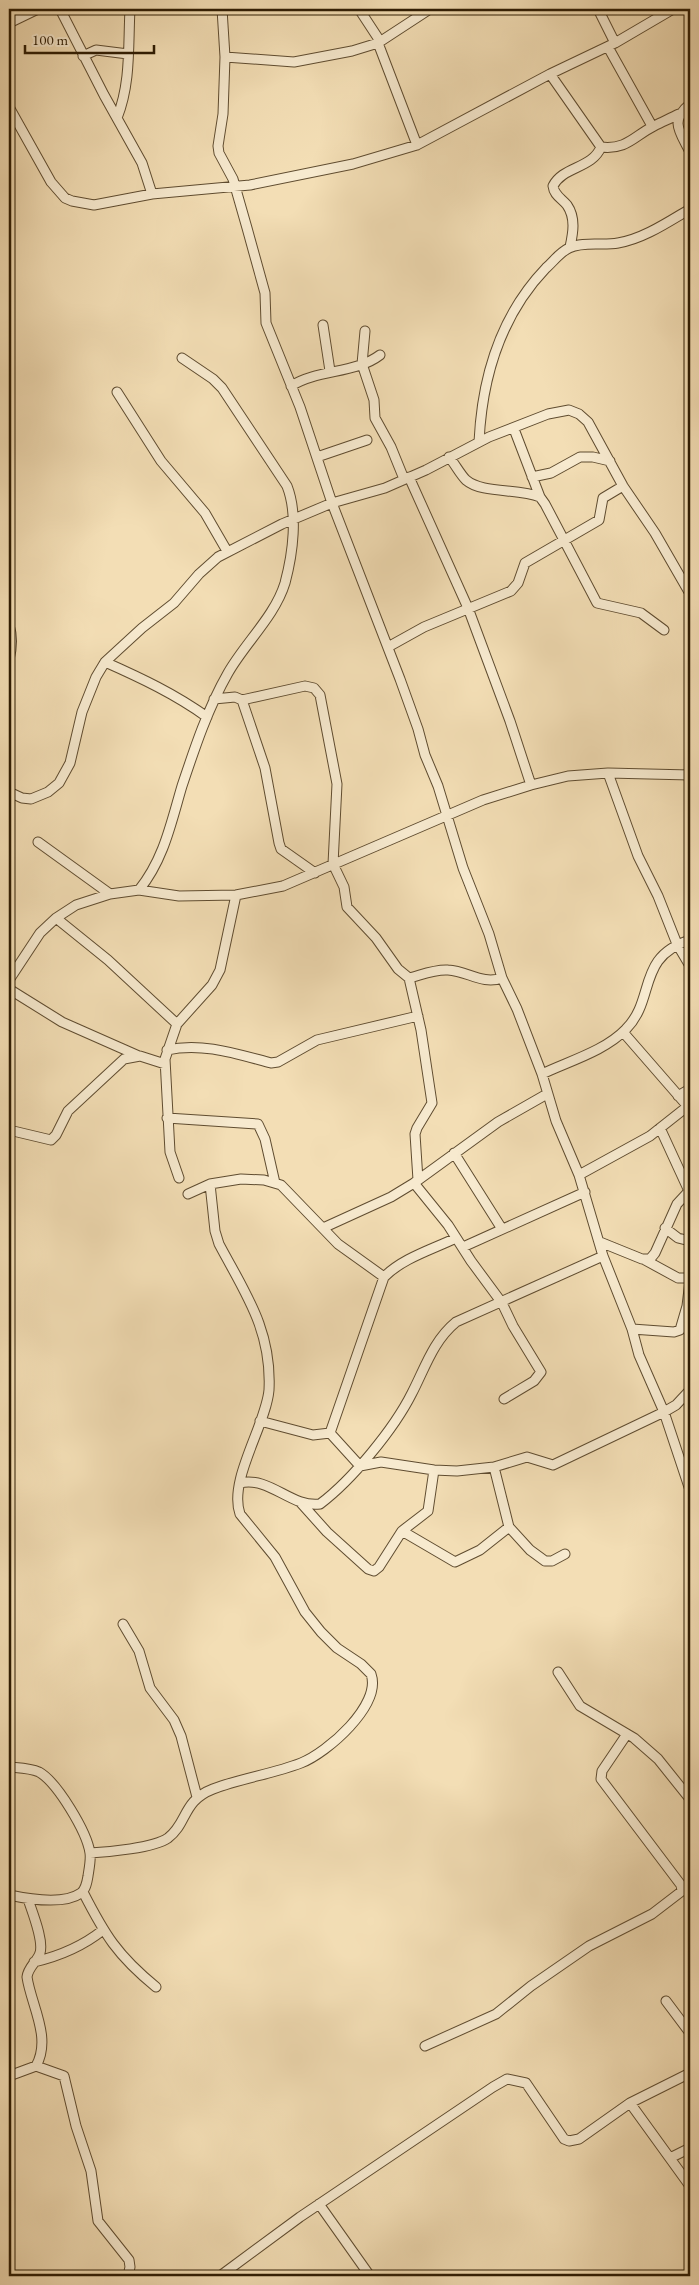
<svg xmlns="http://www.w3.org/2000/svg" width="699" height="2285" font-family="'EB Garamond',serif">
<rect width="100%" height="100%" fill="#f3deb5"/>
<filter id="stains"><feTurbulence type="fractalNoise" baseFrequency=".004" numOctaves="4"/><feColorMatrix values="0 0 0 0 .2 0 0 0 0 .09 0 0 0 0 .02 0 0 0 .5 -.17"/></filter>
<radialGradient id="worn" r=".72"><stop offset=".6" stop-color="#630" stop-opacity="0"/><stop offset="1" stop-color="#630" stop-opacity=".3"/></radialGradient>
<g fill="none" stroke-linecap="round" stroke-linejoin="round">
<!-- minor casing -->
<g stroke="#5f4c30" stroke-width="11">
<path id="minor" d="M60,9L104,95L142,163L152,194
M222,9L225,57L294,62L352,51L378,43L430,9
M359,9L378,38V43L417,145
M598,9L615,43
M9,23L38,9
M608,47L652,126
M83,56L96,50L128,54
M225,57L223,114L218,146L219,153L233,179L247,228L265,293L266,323L300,407L332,503L400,679L418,729L425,755L438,786L463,868L489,934L502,978L517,1009L542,1074L556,1121L579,1175L603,1256L632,1329L639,1355L664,1412L690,1490
M550,74L601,147C627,150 634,136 654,126C662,122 671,118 679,114
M690,104C669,121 680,132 690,152
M9,107L51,182L65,198L72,201L94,205L152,194L250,185L353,164L417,145L550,74L615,43L673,9
M117,118C131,83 128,46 130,9
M570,247C573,233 576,218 567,205C561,198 554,195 553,186C563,166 592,169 601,147
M323,325L330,371
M365,331L362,364L374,400L375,418L391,447L404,479
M291,386C318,369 355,374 380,355
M117,392L161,461L205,513L227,551
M514,429L540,497
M479,442C482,378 501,315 546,268C554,261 559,253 569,248C583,241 603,246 618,243C643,239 668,222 690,209
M317,457L367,440
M449,457C455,464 460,474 466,480C482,494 519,488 540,497L545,504L597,603L641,613L664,630
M409,477L468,608L510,721L531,785
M532,477L551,473L580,457H593L610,461
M9,625C13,637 12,648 9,660
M388,647L424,627L511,591L518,583L525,563L599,520L603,498L623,486
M105,662C141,678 175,694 207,717
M214,699L235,697L242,700L265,768L279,843L281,849L315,873
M242,700L305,686L314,688L320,695L337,784L333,864L344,887L347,907L376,938L398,969L409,978C421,975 435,969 448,970C468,971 482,985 502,978
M690,767L688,775L690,783
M608,773L638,856L658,896L677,944L690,966
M9,792L22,798L31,799L48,792L59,783L70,763L82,712L96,677L105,662L142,628L174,603L199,574L218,557L282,524L332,503L385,488L426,470L489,437L548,414L569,410L579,414L588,422L623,486L655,533L689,592
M38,842L110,894
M139,890C164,859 171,823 182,786C195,747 208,708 228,673C245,643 275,616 285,583C293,553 298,514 287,486L222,388L213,379L182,358
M56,918L108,960L177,1024
M409,978L421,1030L432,1103L417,1128L415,1134L418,1180
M9,980L40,933L56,918L76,905L110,894L139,890L179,896L236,895L283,886L483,800L531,785L568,776L608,773L690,775
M9,989L62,1022L139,1056
M623,1032L690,1109
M167,1050C202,1042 237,1054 271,1063L278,1062L317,1040L418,1016
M542,1074C569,1061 605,1051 626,1029C656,999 636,957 690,940
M678,1096L690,1089
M167,1118L258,1124L265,1139L275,1183
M9,1130L51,1140L56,1135L68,1111L124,1059L140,1056L165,1064
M454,1153L502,1229
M579,1175L650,1136L688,1106
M179,1178L170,1152L165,1059L177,1024L212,985L220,970L236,895
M414,1183L448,1225L471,1261L502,1303L513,1326L541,1372L534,1381L504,1399
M188,1194L210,1184L241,1179L264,1180L281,1185L338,1244L384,1277
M323,1228L391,1197L414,1183L498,1122L547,1094
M665,1228L678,1238L690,1241
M600,1242L642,1259H650L655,1253L677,1204L689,1191L660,1128
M463,1247L585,1192
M645,1260L678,1278H690
M632,1329L674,1332L680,1330L687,1306L690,1281
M260,1421L313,1435L330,1433L384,1277C403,1258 431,1250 456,1238
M330,1433L360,1466L381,1462L434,1470L457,1471L494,1467L527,1457L553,1465L664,1412L676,1405L690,1390
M494,1467L509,1527L530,1550L545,1561H552L565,1554
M240,1483C270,1476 291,1508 320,1504C352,1480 394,1429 412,1393C425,1368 433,1341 456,1322L603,1256
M301,1503L327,1532L368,1569L374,1571L379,1567L402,1531L428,1511L434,1470
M402,1531L455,1562L480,1550L509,1527
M123,1624L139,1651L150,1688L174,1720L181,1736L197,1797
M558,1672L580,1706L634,1738L658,1759L690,1799
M9,1767C19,1768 30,1768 39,1772C57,1782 87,1832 90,1853C91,1860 89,1869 88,1876C87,1882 86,1889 81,1893C64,1905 28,1899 9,1895
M90,1853C108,1852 154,1848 168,1838C188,1823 182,1801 213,1789C241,1778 273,1774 301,1763C327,1753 382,1705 371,1674L361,1664L337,1648L321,1632L305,1612L275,1557L240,1514C228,1480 266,1425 269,1390C272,1330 245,1293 219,1244L215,1231L210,1184
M83,1892C105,1935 117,1955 156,1987
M34,1962C60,1956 83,1946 103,1930
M666,2001L690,2033
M425,2046L496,2014L531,1986L589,1946L652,1914L682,1891L681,1885L601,1779L602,1771L627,1734
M36,2066L64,2076L76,2126L91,2171L98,2221L129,2260L130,2267L128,2276
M9,2076L36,2066C52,2038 31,2005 27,1977C28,1967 37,1962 40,1953C44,1940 32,1912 28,1899
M630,2103L690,2186
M670,2158L690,2148
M319,2204L370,2276
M220,2276L300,2217L493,2087L507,2079L526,2083L564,2139L569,2141L579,2139L630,2103L690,2073"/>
</g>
<!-- minor -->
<use href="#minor" stroke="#f7eacf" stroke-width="9"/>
</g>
<!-- margin -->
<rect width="699" height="2285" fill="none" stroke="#f3deb5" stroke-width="30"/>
<rect x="10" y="10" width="679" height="2265" fill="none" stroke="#2e1c03" stroke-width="2.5"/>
<rect x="15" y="15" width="669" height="2255" fill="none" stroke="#2e1c03"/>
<!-- scale -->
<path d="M25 45v8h129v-8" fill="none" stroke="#2e1c03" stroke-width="2.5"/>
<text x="32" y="45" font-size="15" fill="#2e1c03" stroke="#f7eacf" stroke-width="4" paint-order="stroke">100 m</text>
<rect width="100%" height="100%" filter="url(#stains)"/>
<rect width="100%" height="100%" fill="url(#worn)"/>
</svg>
